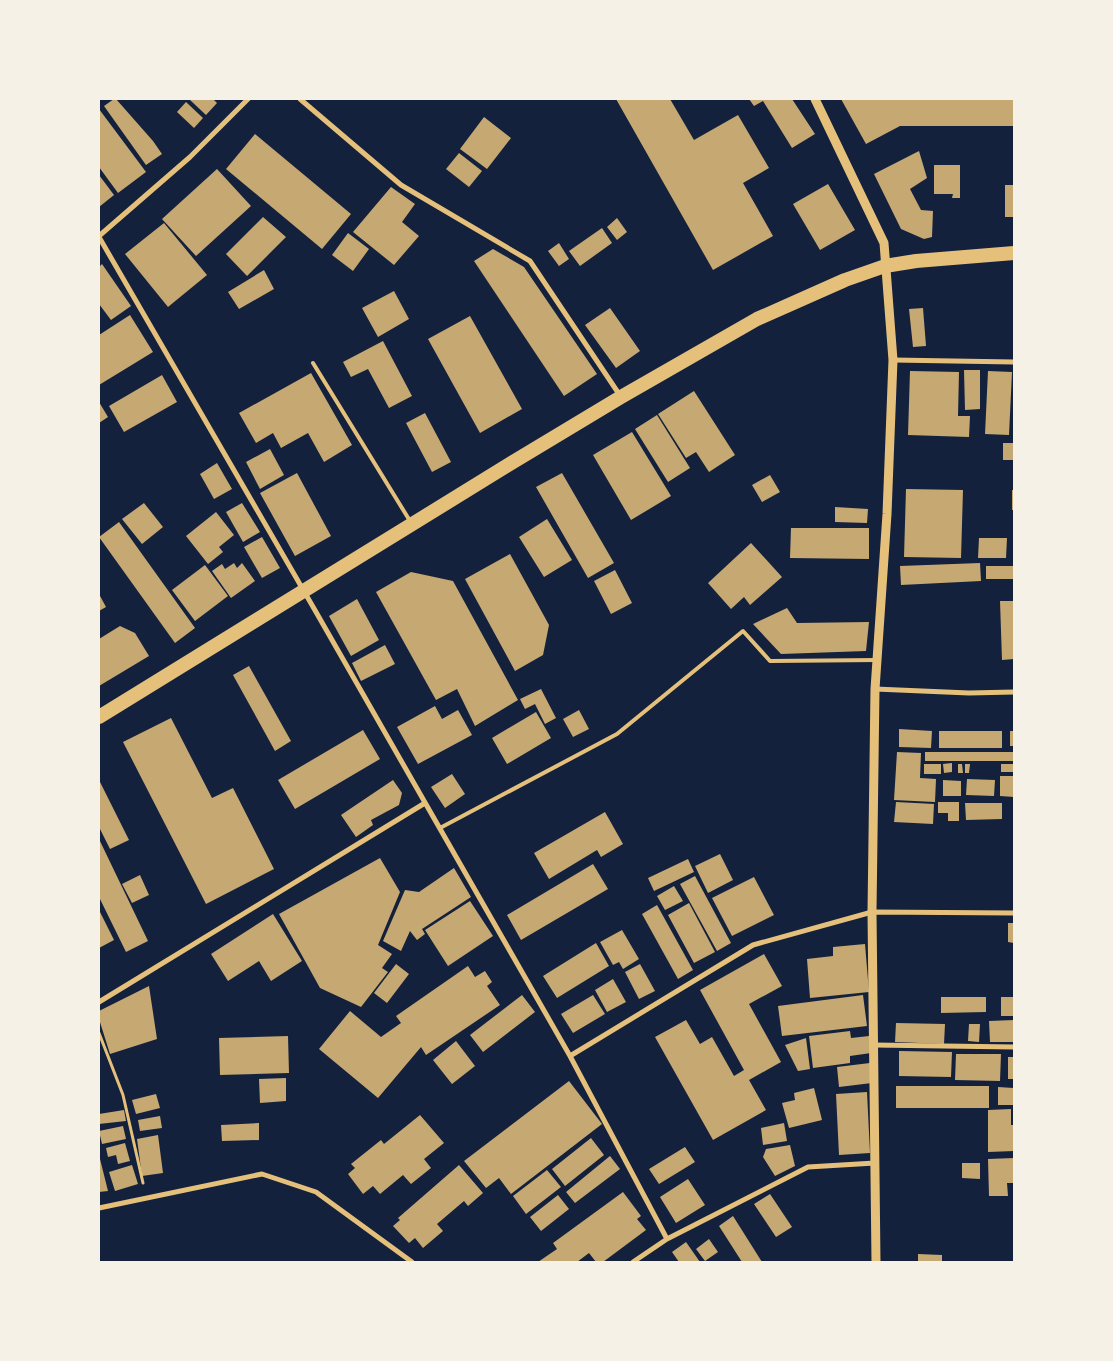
<svg xmlns="http://www.w3.org/2000/svg" width="1113" height="1361" font-family="Helvetica,sans-serif">
<rect width="100%" height="100%" fill="#14213d"/>
<!-- building -->
<path fill="#c6a872" d="M114,99H116L153,141L162,154L146,165L104,106Z
M189,99H213L217,103L206,115Z
M616,99H670L694,140L738,115L769,168L743,183L773,236L713,270Z
M749,99H792L815,134L792,148L763,101L754,106Z
M841,99H1014V126H900L866,144Z
M186,102L203,118L194,128L177,112Z
M99,109L146,172L118,193L99,167Z
M484,117L511,138L487,169L460,149Z
M255,134L351,214L322,249L226,169Z
M919,151L927,178L910,189L921,210L933,211L932,237L924,239L901,229L874,174Z
M459,153L482,171L469,187L446,169Z
M934,165H960V198H952L953,194H934Z
M217,169L251,206L196,256L162,219Z
M99,175L114,195L99,207Z
M828,184L855,230L820,250L793,204Z
M1005,185H1014V217H1005Z
M391,187L415,204L402,222L419,236L394,265L353,232Z
M263,217L286,237L247,276L226,254Z
M617,218L627,232L617,240L607,227Z
M164,223L207,275L168,307L125,254Z
M602,228L612,243L580,266L569,251Z
M348,233L369,249L353,271L332,255Z
M559,243L569,259L559,266L548,251Z
M493,249L524,267L597,374L564,396L474,261Z
M102,264L131,306L111,320L99,304V267Z
M264,270L274,289L239,309L228,292Z
M394,291L409,319L378,337L362,308Z
M610,308L640,351L616,368L585,325Z
M923,308L926,346L913,347L909,309Z
M130,315L153,352L99,385V335Z
M470,316L522,409L480,433L428,339Z
M383,341L412,396L389,408L368,369L351,377L343,362Z
M964,370H980V409L965,410Z
M910,371L959,372L958,416H970L969,437L908,435Z
M988,371L1012,372L1009,435L985,434Z
M311,373L352,445L324,462L308,433L281,448L273,433L256,443L239,413Z
M162,375L177,402L124,432L109,406Z
M694,391L735,455L709,472L696,452L686,458L658,414Z
M99,402L108,417L99,423Z
M425,413L451,462L432,472L406,423Z
M657,415L690,468L668,482L635,429Z
M632,432L671,496L631,520L593,455Z
M1003,443H1014V460H1003Z
M270,449L284,475L260,489L246,462Z
M217,463L232,489L214,499L200,474Z
M297,473L331,536L295,556L260,493Z
M562,473L614,563L588,578L536,487Z
M770,475L780,492L762,502L752,485Z
M906,489L963,490L961,558L904,557Z
M1012,490H1014V510H1012Z
M144,503L163,527L142,544L122,519Z
M242,503L260,532L243,542L226,512Z
M835,507L868,509L867,523L835,522Z
M216,512L234,535L219,547L223,552L208,564L186,536Z
M547,519L572,560L544,577L519,537Z
M119,522L195,628L175,643L99,537Z
M791,528H869V559L790,558Z
M262,537L280,568L262,578L244,547Z
M979,538H1007L1006,558H978Z
M751,543L782,577L750,605L744,597L731,609L708,583Z
M510,554L549,625L543,655L515,671L465,579Z
M234,563L237,568L242,563L255,581L231,598L212,571L222,564L225,569Z
M980,563L981,581L901,585L900,566Z
M205,565L228,596L195,621L172,590Z
M986,566H1014V579H986Z
M615,570L632,603L611,614L594,581Z
M411,572L453,581L518,700L475,726L457,689L436,700L376,592Z
M99,594L106,607L99,611Z
M357,599L379,640L351,656L329,616Z
M1000,601H1014V659L1002,660Z
M787,608L797,623L869,622L866,651L781,654L753,624Z
M120,626L135,633L149,656L99,686V639Z
M385,645L395,664L361,681L352,663Z
M249,666L291,741L275,751L233,675Z
M541,689L556,718L545,724L535,704L525,709L520,699Z
M435,706L442,719L458,710L472,735L418,764L397,727Z
M579,710L589,729L573,737L563,719Z
M536,712L551,738L507,764L492,738Z
M171,718L212,798L233,788L274,869L206,904L123,742Z
M899,729L932,731L931,748L899,747Z
M363,730L380,759L295,809L278,780Z
M939,731H1002V748H939Z
M1010,731H1014V746H1010Z
M897,752L921,753L920,778L936,779L935,802L894,800Z
M925,752H1014V761H925Z
M952,763V772L944,773L943,764Z
M924,764H941V774H924Z
M958,764H962L963,773H958Z
M965,764H970L969,773H965Z
M1001,764H1014V772H1001Z
M452,774L465,794L445,808L431,787Z
M1000,776H1014V797L1000,796Z
M967,779L995,780L994,796L966,795Z
M99,780L129,840L110,849L99,827Z
M393,780L402,793L399,805L371,820L373,825L356,837L341,815Z
M943,780L961,781V796H943Z
M896,802L934,804L933,824L894,822Z
M938,802H959V821H948V813H938Z
M965,803H1002V819L966,820Z
M605,812L623,844L601,857L597,850L549,879L534,853Z
M99,839L148,941L126,952L99,897Z
M720,854L733,880L708,893L695,866Z
M380,858L400,892L378,945L392,954L382,968L388,972L361,1007L320,988L279,914Z
M688,859L694,872L654,891L648,878Z
M593,864L608,889L521,940L507,915Z
M454,868L471,897L422,929L425,934L417,940L410,931L401,951L383,941L405,890L419,892Z
M140,875L149,895L132,903L122,884Z
M695,876L731,943L717,951L680,884Z
M754,877L774,915L732,936L712,898Z
M674,886L683,901L665,910L657,896Z
M470,901L493,936L448,966L425,930Z
M689,903L715,952L694,963L668,915Z
M657,905L693,970L678,979L642,914Z
M99,910L114,940L99,948Z
M273,914L302,961L271,981L259,961L228,981L211,954Z
M1008,923H1014V943L1008,942Z
M622,930L639,959L623,969L619,962L613,965L600,942Z
M596,943L609,966L557,998L543,976Z
M865,944L869,992L810,998L807,959L833,956V947Z
M764,954L782,986L749,1004L781,1062L749,1080L766,1110L713,1140L655,1037L686,1020L700,1044L712,1037L734,1076L744,1070L700,990Z
M396,964L409,974L387,1003L374,993Z
M640,964L655,991L639,999L625,972Z
M468,966L475,977L485,971L492,982L487,986L500,1005L426,1055L421,1047L378,1098L319,1049L350,1011L381,1037L401,1023L396,1016Z
M613,979L626,1002L607,1012L595,990Z
M149,986L157,1039L110,1054L99,1019V1011Z
M522,995L535,1012L483,1052L470,1035Z
M593,995L605,1014L573,1033L561,1014Z
M863,995L867,1026L782,1036L778,1006Z
M941,997H986V1012L941,1013Z
M1001,997H1014V1016H1001Z
M1014,1020V1042H990L989,1021Z
M896,1023L945,1024L944,1044L895,1042Z
M969,1024H980L979,1042L968,1041Z
M850,1031L851,1038L869,1036L871,1053L850,1056V1063L813,1068L809,1036Z
M288,1036L289,1073L220,1075L219,1038Z
M806,1038L810,1069L798,1071L785,1045Z
M456,1041L475,1066L452,1084L433,1060Z
M899,1051L952,1052L951,1077L899,1076Z
M956,1054H1001L1000,1081L955,1080Z
M1008,1057H1014V1079H1008Z
M870,1063L872,1083L839,1087L837,1067Z
M286,1078V1101L260,1103L259,1079Z
M569,1081L602,1124L511,1194L499,1178L486,1188L464,1161Z
M896,1086H989V1108H896Z
M998,1087L1014,1088V1105H998Z
M814,1088L822,1120L789,1128L782,1103L795,1100L794,1093Z
M867,1092L870,1153L839,1155L836,1094Z
M156,1094L160,1108L136,1114L132,1100Z
M1011,1109V1125H1014V1151L988,1152V1110Z
M124,1110L126,1121L99,1124V1114Z
M420,1115L444,1143L424,1159L431,1168L411,1184L403,1175L380,1194L373,1186L363,1194L348,1174L355,1168L351,1164L381,1140L384,1144Z
M160,1116L162,1128L140,1131L138,1120Z
M259,1123V1140L222,1141L221,1125Z
M784,1123L787,1141L763,1145L761,1128Z
M123,1126L126,1139L102,1144L99,1131Z
M158,1135L163,1173L142,1176L137,1139Z
M591,1138L604,1155L565,1186L552,1169Z
M125,1143L130,1161L118,1164L116,1155L108,1157L106,1148Z
M790,1145L795,1166L775,1176L763,1157L766,1149Z
M685,1147L695,1162L659,1184L649,1169Z
M99,1155L108,1191L99,1192Z
M610,1156L620,1169L575,1203L566,1192Z
M1014,1158V1183H1007L1008,1196H989L988,1159Z
M962,1163H980V1179L962,1178Z
M132,1165L138,1184L115,1191L109,1172Z
M459,1165L483,1193L468,1206L464,1201L437,1224L443,1231L423,1248L415,1238L409,1243L393,1226L400,1220L398,1218Z
M547,1170L561,1187L526,1214L513,1196Z
M688,1179L705,1205L676,1223L660,1197Z
M623,1192L641,1216L637,1219L646,1230L603,1262H596L589,1253L577,1262H538L557,1249L553,1243Z
M770,1194L792,1227L776,1237L754,1204Z
M558,1195L569,1209L541,1231L530,1217Z
M733,1216L762,1262H742L719,1226Z
M709,1239L718,1252L705,1261L696,1249Z
M686,1242L700,1262H679L672,1252Z
M918,1254L942,1255V1262H918Z"/>
<g fill="none" stroke-linecap="round" stroke-linejoin="round">
<!-- path -->
<path stroke="#e5c07b" stroke-width="3" d="M99,1033L123,1095L143,1183"/>
<!-- service -->
<path stroke="#e5c07b" stroke-width="4" d="M313,363L410,521
M440,828L617,734L743,631L770,661L877,660"/>
<!-- minor -->
<path stroke="#e5c07b" stroke-width="5" d="M300,99L401,185L530,261L621,397
M99,236L190,157L248,99
M99,237L316,612L570,1056L667,1239
M893,360L1014,362
M875,689L969,693L1014,692
M99,1002L425,803
M874,1045L1014,1047
M570,1056L753,945L872,912L1014,913
M99,1208L262,1174L316,1192L412,1262
M633,1262L667,1239L808,1167L875,1163"/>
<!-- tertiary -->
<path stroke="#e5c07b" stroke-width="9" d="M815,99L884,243L893,360L887,514L875,689L872,912L876,1262"/>
<!-- trunk -->
<path stroke="#e5c07b" stroke-width="14" d="M99,717L513,462L621,397L757,319L845,280L885,266L916,261L1014,253"/>
</g>
<!-- border -->
<rect width="1113" height="1361" fill="none" stroke="#f6f1e7" stroke-width="200"/>
</svg>
